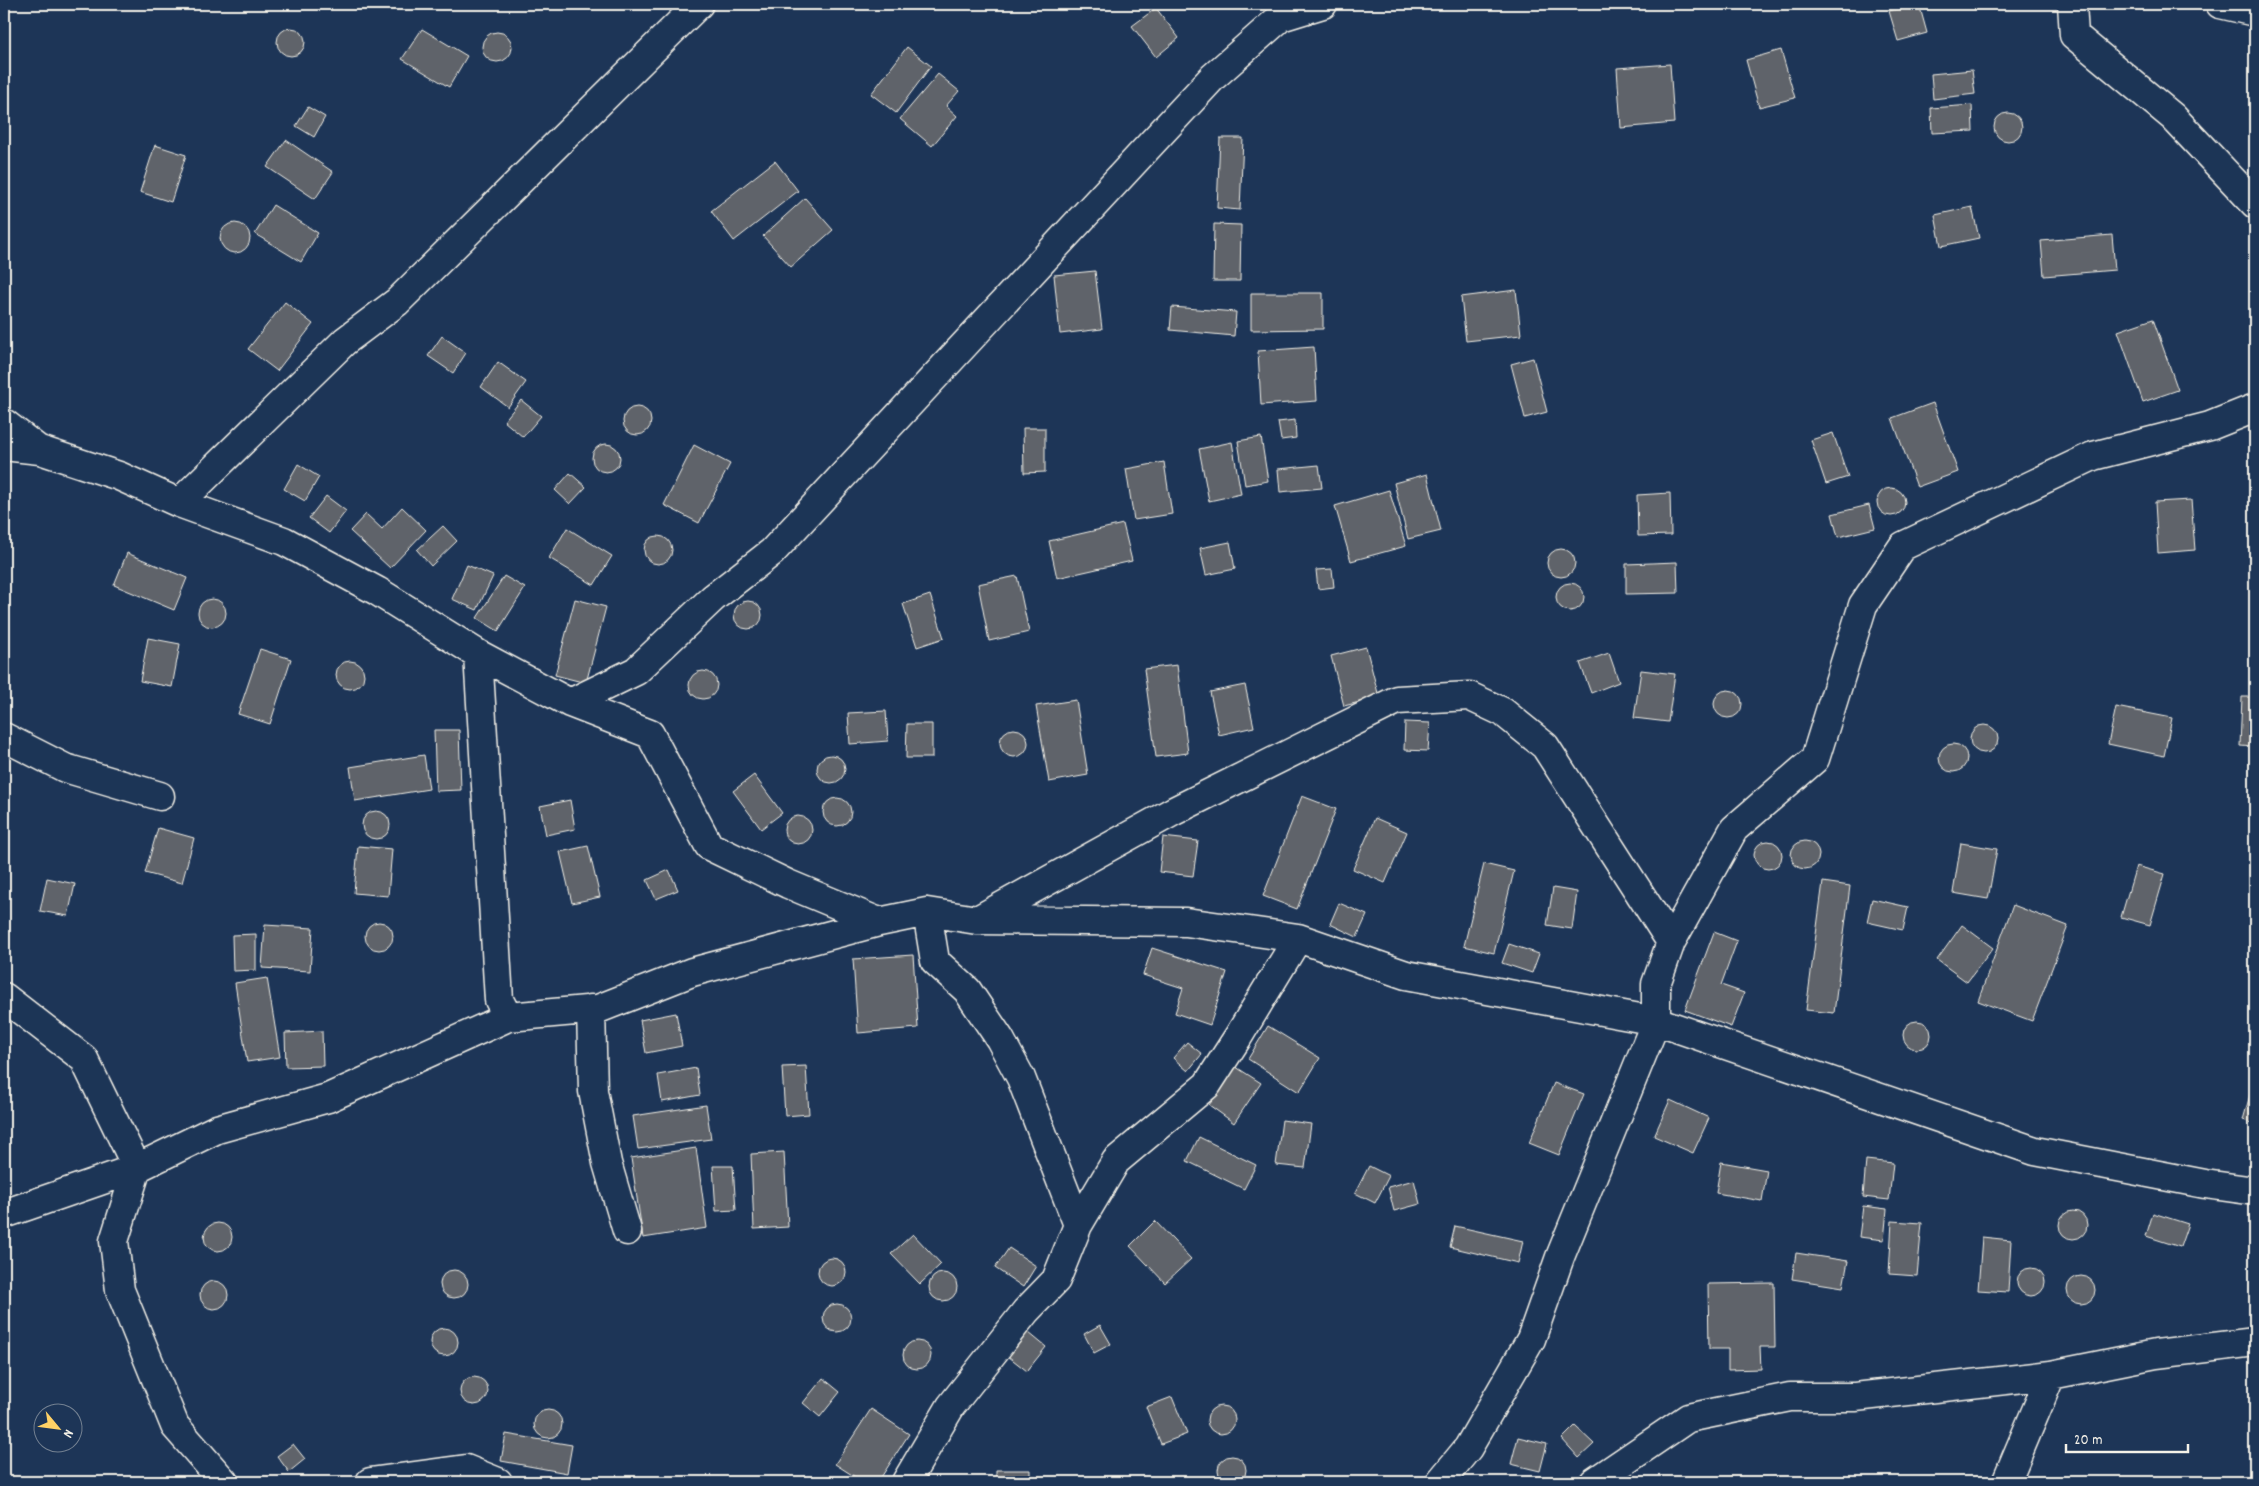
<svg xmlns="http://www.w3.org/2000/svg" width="2259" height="1486" font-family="Dekko,sans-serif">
<rect width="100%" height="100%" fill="#1d3557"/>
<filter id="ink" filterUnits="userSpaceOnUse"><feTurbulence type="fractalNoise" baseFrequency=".02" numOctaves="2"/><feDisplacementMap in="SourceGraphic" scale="10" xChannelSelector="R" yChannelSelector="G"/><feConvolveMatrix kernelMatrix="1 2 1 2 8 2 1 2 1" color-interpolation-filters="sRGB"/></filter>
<g filter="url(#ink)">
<!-- building -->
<path fill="#5f646a" stroke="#f4f1e8" d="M1919,4L1927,33L1898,41L1889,11Z
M1156,8L1179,38L1156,57L1132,26Z
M277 42a14 14 0 1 1 28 0a14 14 0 1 1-28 0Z
M422,29L467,56L449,87L402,59Z
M482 47a15 15 0 1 1 30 0a15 15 0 1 1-30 0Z
M907,47L931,66L896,113L871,94Z
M1781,50L1795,98L1759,107L1746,60Z
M1670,64L1674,123L1621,128L1617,68Z
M1972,70L1975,94L1933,99L1931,74Z
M938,74L959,91L946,106L957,116L932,146L900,119Z
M1972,105L1973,131L1932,133L1931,108Z
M308,107L325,117L314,137L296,126Z
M1994 127a14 14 0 1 1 28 0a14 14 0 1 1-28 0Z
M1220,138H1243L1240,210L1217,208Z
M286,140L333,172L315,199L267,167Z
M155,145L186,155L171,202L140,192Z
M775,161L798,191L734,241L711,211Z
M805,198L833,230L791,267L763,236Z
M273,205L318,233L301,262L255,234Z
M1972,207L1979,238L1941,246L1935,215Z
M220 238a15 15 0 1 1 30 0a15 15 0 1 1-30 0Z
M1214,224L1241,225L1240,281H1213Z
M2112,235L2115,270L2044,276L2041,241Z
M1095,271L1102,329L1060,334L1054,275Z
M1516,290L1521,335L1466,341L1461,297Z
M1251,293H1323V329L1251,330Z
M285,302L313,324L277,371L248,349Z
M1172,307L1236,312L1234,336L1170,330Z
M2153,319L2178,390L2143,402L2118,331Z
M442,336L466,353L453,373L428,356Z
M1314,347L1317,401L1261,405L1258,351Z
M1533,358L1547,412L1525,418L1511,364Z
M498,362L526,382L508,407L481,387Z
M521,400L541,416L523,437L504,421Z
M1933,403L1958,472L1917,487L1892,418Z
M623 421a14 14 0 1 1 28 0a14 14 0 1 1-28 0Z
M1295,420L1296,438L1281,440L1278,422Z
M1023,428H1045V472L1024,473Z
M1833,433L1848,477L1826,484L1811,440Z
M1261,437L1268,481L1245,485L1238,441Z
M1232,442L1241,494L1209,501L1199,449Z
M592 458a14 14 0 1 1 28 0a14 14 0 1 1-28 0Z
M694,445L730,464L699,523L664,505Z
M1164,462L1172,514L1134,520L1126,469Z
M298,464L319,477L305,501L284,489Z
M1319,465L1322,488L1280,492L1278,469Z
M570,473L586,487L570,504L555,490Z
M1427,474L1441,531L1408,539L1394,483Z
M1877 502a14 14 0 1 1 28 0a14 14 0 1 1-28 0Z
M1389,490L1406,546L1351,561L1335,506Z
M1670,493L1671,535L1638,536L1637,495Z
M326,496L346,511L329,533L309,518Z
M2191,500L2195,550L2158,553L2155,502Z
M1869,505L1875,528L1838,537L1832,514Z
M402,507L426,530L390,568L350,531L366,514L382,529Z
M1123,524L1132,561L1057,578L1049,541Z
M443,526L457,541L431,566L417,550Z
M567,528L612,556L594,585L549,558Z
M644 550a14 14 0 1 1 28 0a14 14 0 1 1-28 0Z
M1230,542L1235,569L1206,575L1200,548Z
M1547 563a14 14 0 1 1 28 0a14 14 0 1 1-28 0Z
M127,553L187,578L174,610L114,585Z
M1677,562L1678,593L1626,594V564Z
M467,565L493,576L477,610L452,599Z
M1332,569L1334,587L1318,589L1316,570Z
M504,576L525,588L498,631L477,618Z
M1017,576L1029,632L989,641L978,584Z
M1556 597a14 14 0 1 1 28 0a14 14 0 1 1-28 0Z
M930,595L944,638L917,647L903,604Z
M198 613a14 14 0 1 1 28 0a14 14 0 1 1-28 0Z
M575,599L606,607L586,683L555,675Z
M734 615a14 14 0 1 1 28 0a14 14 0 1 1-28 0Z
M148,638L180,644L172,687L140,681Z
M1366,647L1379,697L1344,706L1331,656Z
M260,649L291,659L270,724L238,714Z
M1609,653L1619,682L1591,693L1580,663Z
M336 675a14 14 0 1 1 28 0a14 14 0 1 1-28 0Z
M1177,665L1188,753L1156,757L1144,669Z
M1641,670L1675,674L1668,722L1634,718Z
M689 685a14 14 0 1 1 28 0a14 14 0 1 1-28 0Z
M1245,685L1254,727L1219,735L1210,692Z
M1714 704a14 14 0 1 1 28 0a14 14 0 1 1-28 0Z
M2242,697H2255V747L2240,746Z
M1076,700L1088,775L1049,782L1036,706Z
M2116,707L2172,718L2164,756L2108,744Z
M886,711L888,741L850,744L848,713Z
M1405,722L1430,723L1428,751L1404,750Z
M907,724H932V758H906Z
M1970 739a14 14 0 1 1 28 0a14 14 0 1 1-28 0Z
M1000 743a14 14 0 1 1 28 0a14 14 0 1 1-28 0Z
M434,730H459L461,790L436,791Z
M1939 758a14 14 0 1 1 28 0a14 14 0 1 1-28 0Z
M817 769a14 14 0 1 1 28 0a14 14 0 1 1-28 0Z
M424,755L429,789L355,801L350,767Z
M754,775L782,813L761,829L733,791Z
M1302,796L1336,809L1297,909L1263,896Z
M823 812a14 14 0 1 1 28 0a14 14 0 1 1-28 0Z
M570,800L575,829L546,835L540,806Z
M362 825a14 14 0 1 1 28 0a14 14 0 1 1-28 0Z
M784 830a14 14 0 1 1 28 0a14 14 0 1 1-28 0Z
M1375,818L1407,832L1385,883L1353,869Z
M158,828L194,838L182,883L145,873Z
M1163,837L1198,841L1193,876L1159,872Z
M1791 855a14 14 0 1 1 28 0a14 14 0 1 1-28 0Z
M1754 855a14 14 0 1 1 28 0a14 14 0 1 1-28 0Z
M1961,843L1997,849L1988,899L1953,893Z
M358,846L392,849L388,896L354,893Z
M588,846L600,897L572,903L560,852Z
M1484,864L1514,871L1494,953L1464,946Z
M2136,866L2165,874L2150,925L2121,917Z
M669,870L678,890L656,899L647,880Z
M47,878L75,884L68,916L40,911Z
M1823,882L1850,886L1834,1013L1806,1010Z
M1553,888L1577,892L1572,929L1547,925Z
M1872,899L1908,907L1903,930L1867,922Z
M1339,903L1367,915L1357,937L1330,924Z
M2013,905L2068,926L2032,1021L1978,1001Z
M365 936a14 14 0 1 1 28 0a14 14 0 1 1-28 0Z
M265,925L313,928L310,971L262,968Z
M1962,925L1993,948L1967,982L1937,960Z
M1714,932L1737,941L1721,985L1744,993L1731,1027L1685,1010Z
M256,934V970L233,971L232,935Z
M1509,944L1539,954L1532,973L1502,963Z
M1152,948L1227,972L1210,1025L1175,1013L1183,988L1143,975Z
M913,955L918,1028L858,1033L853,959Z
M267,978L280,1057L247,1062L235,983Z
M676,1013L682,1046L646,1053L640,1020Z
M1903 1035a14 14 0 1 1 28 0a14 14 0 1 1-28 0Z
M1268,1026L1320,1058L1299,1092L1248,1059Z
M322,1031L323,1066L286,1067L285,1033Z
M1187,1042L1202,1054L1188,1071L1173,1058Z
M806,1066L809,1114L785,1116L782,1067Z
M1236,1067L1261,1083L1234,1123L1209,1105Z
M696,1068L700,1095L662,1102L658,1075Z
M2255,1077V1124L2243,1120Z
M1554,1083L1584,1094L1559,1155L1529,1143Z
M1670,1100L1709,1118L1693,1153L1654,1136Z
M706,1105L711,1139L638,1149L633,1116Z
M1282,1120L1311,1124L1305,1168L1276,1165Z
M1199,1137L1256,1165L1244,1189L1187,1161Z
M696,1148L707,1228L643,1238L631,1158Z
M784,1152L788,1227L754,1229L751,1154Z
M1866,1160L1893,1163L1889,1200L1863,1197Z
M1721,1162L1767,1170L1762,1201L1716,1193Z
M713,1166H733L736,1210L716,1211Z
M1369,1166L1389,1176L1375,1203L1355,1193Z
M1414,1180L1420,1204L1394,1211L1388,1187Z
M1863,1206L1887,1209L1884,1240L1859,1237Z
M2059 1225a14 14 0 1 1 28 0a14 14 0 1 1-28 0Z
M2153,1213L2188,1224L2180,1247L2146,1236Z
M1155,1221L1191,1259L1165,1283L1130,1246Z
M1892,1221L1922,1223L1917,1276L1889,1274Z
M204 1237a14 14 0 1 1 28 0a14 14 0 1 1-28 0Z
M1455,1226L1523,1241L1518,1263L1450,1247Z
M913,1234L941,1264L920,1284L891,1254Z
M1982,1237L2011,1240L2008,1292L1978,1290Z
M1009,1248L1036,1266L1023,1287L995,1268Z
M1796,1253L1848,1261L1843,1287L1792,1279Z
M818 1272a14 14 0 1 1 28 0a14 14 0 1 1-28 0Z
M2017 1282a14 14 0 1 1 28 0a14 14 0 1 1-28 0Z
M440 1284a14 14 0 1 1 28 0a14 14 0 1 1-28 0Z
M929 1287a14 14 0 1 1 28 0a14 14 0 1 1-28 0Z
M2067 1290a14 14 0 1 1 28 0a14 14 0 1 1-28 0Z
M200 1295a14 14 0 1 1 28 0a14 14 0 1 1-28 0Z
M1774,1283L1775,1347H1760L1761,1369L1728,1370V1349H1709L1708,1284Z
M823 1318a14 14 0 1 1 28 0a14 14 0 1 1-28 0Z
M1100,1325L1111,1344L1094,1353L1084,1334Z
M430 1342a14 14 0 1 1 28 0a14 14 0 1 1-28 0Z
M1023,1328L1046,1347L1027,1371L1004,1353Z
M903 1355a14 14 0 1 1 28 0a14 14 0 1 1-28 0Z
M460 1391a14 14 0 1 1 28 0a14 14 0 1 1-28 0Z
M823,1378L840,1392L820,1417L803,1403Z
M1172,1397L1187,1434L1161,1444L1146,1407Z
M1207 1420a14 14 0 1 1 28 0a14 14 0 1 1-28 0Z
M871,1409L909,1434L878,1482H863L835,1464Z
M534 1424a14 14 0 1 1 28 0a14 14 0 1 1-28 0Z
M1575,1426L1594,1444L1579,1458L1562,1439Z
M506,1434L572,1445L567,1473L501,1461Z
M1518,1437L1547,1444L1540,1471L1511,1464Z
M293,1444L305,1459L289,1472L277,1456Z
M1218 1470a14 14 0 1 1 28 0a14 14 0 1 1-28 0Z
M996,1470H1030V1482H996Z"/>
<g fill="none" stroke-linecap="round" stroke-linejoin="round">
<!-- minor casing -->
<g stroke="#f4f1e8" stroke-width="31">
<path id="minor" d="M2072,4L2074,35L2173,117L2255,204
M2220,4L2255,12
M4,423L39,450
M4,446L40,450L119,476L179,503L284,541L377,591L478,654L570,703L650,734L709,846L788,884L879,922
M179,503L345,341L397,302L699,4
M478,654L499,1000L508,1017
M570,703L636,671L713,598L772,552L1213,77L1281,17L1323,4
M4,737L65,768L160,796
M927,912L935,961L967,990L1000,1039L1021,1078L1078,1225
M979,919L1174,811L1397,700L1469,696L1503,712L1545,746L1671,942
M4,997L84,1059L137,1168L4,1214
M591,1009L593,1091L607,1163L627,1231
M224,1482L175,1426L120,1290L114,1241L137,1168L217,1129L328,1098L508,1017L598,1009L692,972L879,922L927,912L977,920L1186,922L1298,938L1406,975L1656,1021L2035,1151L2205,1184L2255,1191
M370,1482L466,1469L498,1482
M906,1482L951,1406L1026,1311L1056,1280L1078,1225L1116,1161L1207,1085L1238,1037L1298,938
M1440,1482L1468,1448L1531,1339L1560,1257L1656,1021V984L1671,942L1734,829L1815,759L1863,605L1903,546L2093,456L2210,426L2255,408
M1594,1482L1688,1418L1790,1397H1855L2051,1375L2156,1354L2255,1342
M2006,1482L2051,1375"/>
</g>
<!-- minor -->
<use href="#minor" stroke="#1d3557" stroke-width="28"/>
</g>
</g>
<!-- margin -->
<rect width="2259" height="1486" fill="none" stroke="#1d3557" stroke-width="20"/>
<rect x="10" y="10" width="2239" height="1466" fill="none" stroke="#f4f1e8" stroke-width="2" filter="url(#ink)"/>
<!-- north arrow -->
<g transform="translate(58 1428) rotate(119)"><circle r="24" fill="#1d3557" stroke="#738091"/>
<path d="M0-4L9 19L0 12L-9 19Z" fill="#ffd166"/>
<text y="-8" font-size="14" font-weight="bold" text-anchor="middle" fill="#f4f1e8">N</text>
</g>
<!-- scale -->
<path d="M2066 1444v8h122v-8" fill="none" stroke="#f4f1e8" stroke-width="2.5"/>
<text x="2074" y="1444" font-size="15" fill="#f4f1e8" stroke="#1d3557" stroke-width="4" paint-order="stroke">20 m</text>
</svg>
